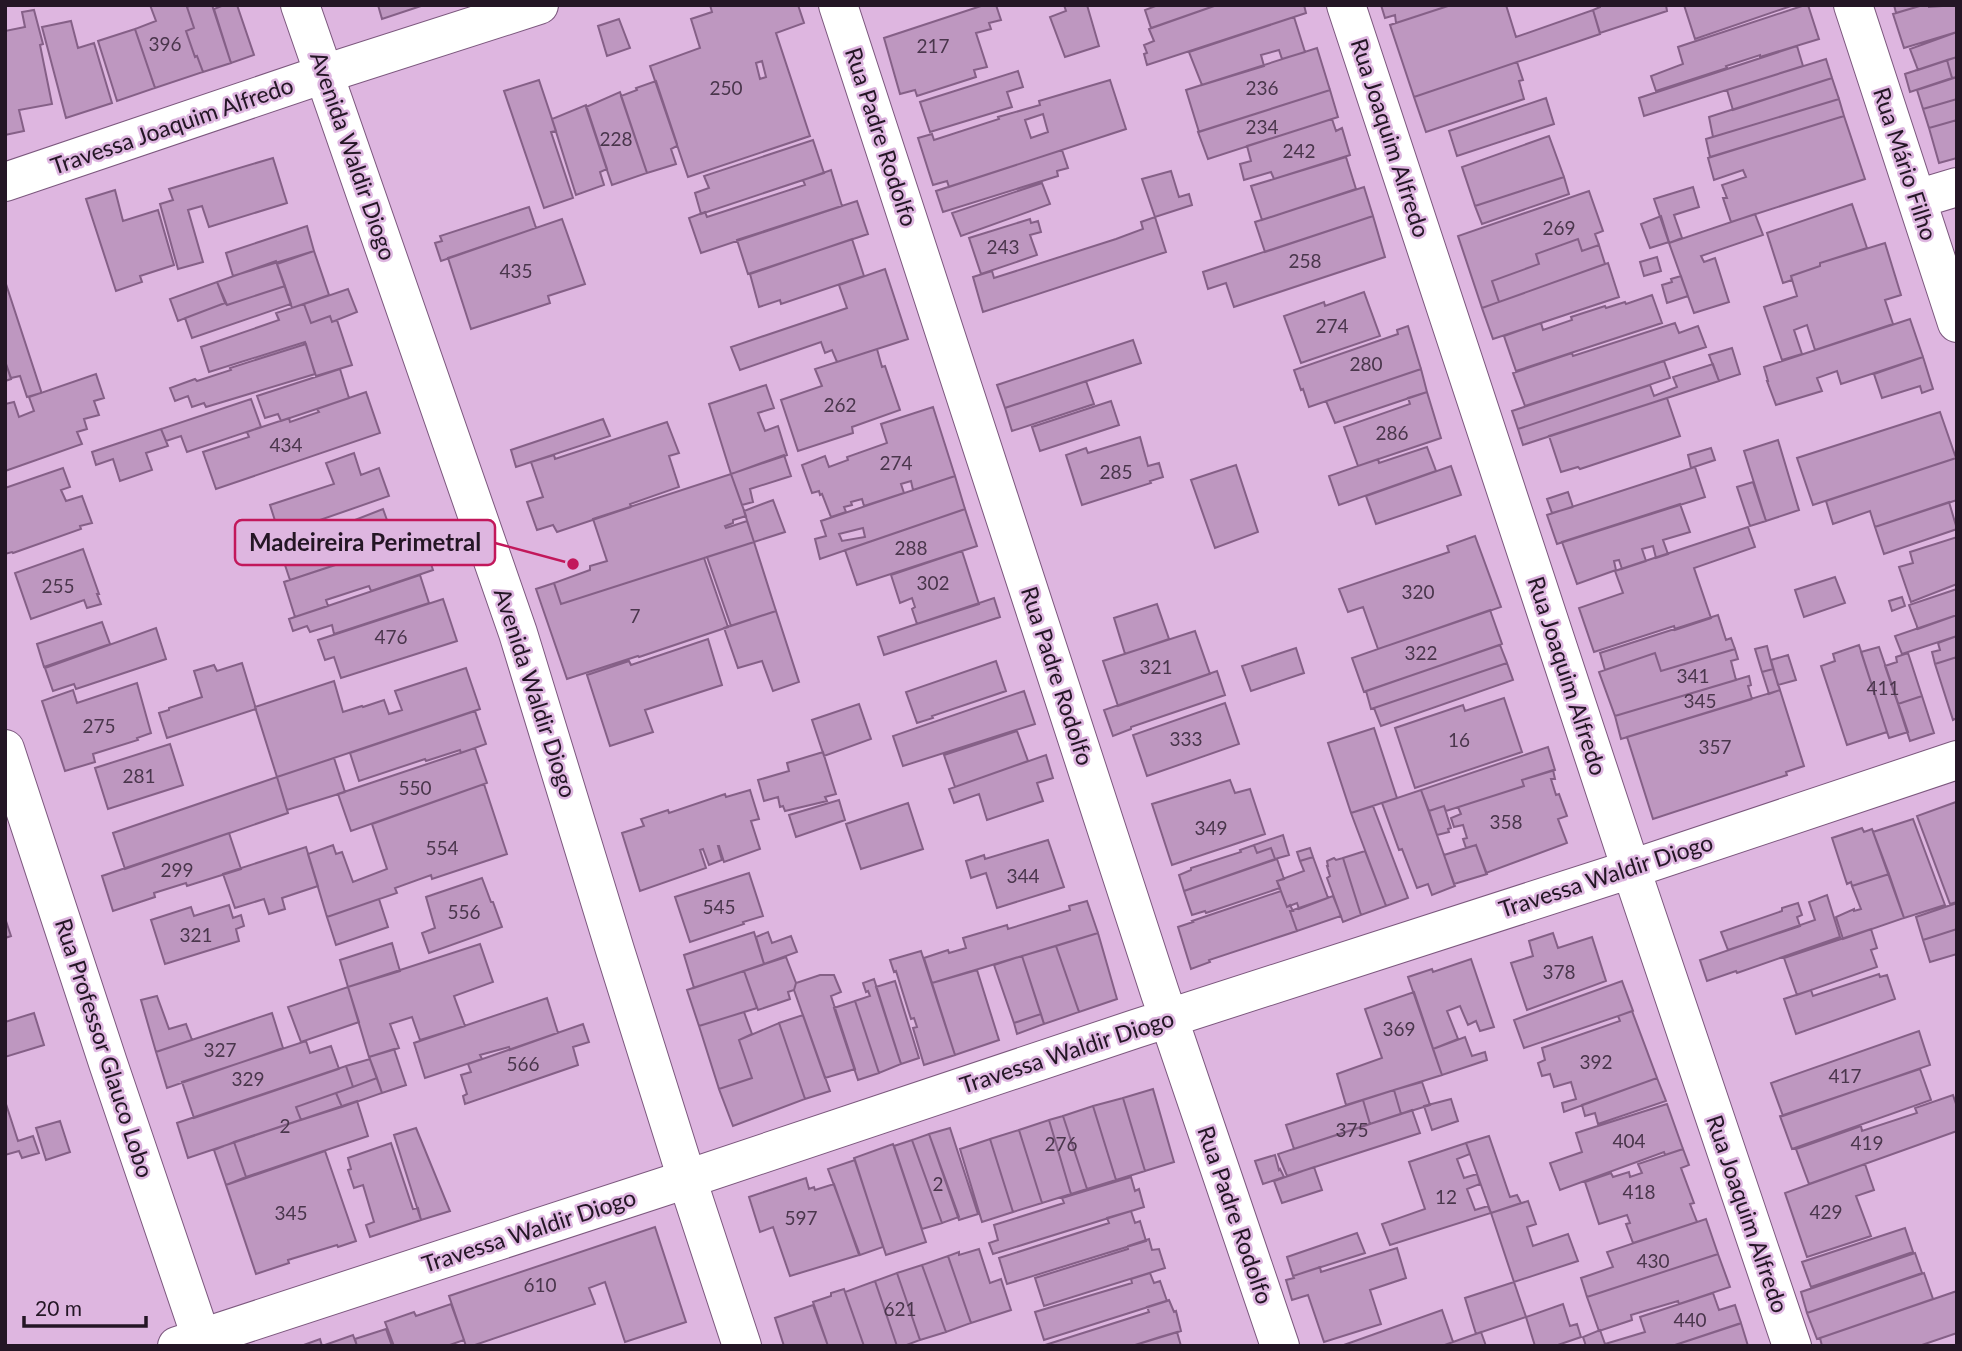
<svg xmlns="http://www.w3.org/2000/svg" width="1962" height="1351" font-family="Lato,sans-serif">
<rect width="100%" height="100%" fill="#deb6e0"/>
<!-- building -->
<path fill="#be97c0" stroke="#856087" stroke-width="2" fill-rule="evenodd" d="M150,5H192L187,7L194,28L186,31L195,57L197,56L203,72L155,88L135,29L156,21Z
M192,5H212L231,63L203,72L197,56L195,57L186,31L194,28L187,7Z
M224,5H237L254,55L231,63L214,9Z
M378,5H424L382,19Z
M710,5H798L804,23L776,33L810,136L688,177L650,66L700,48L691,19L712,12ZM762,61L766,77L760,79L756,63Z
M984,5H996L1001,20L989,23L991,29L976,33L987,67L974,70L976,77L917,96L915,90L900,94L884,38Z
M1064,5H1087L1099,46L1065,57L1050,17L1066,11Z
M1158,5H1217L1151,28L1145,10Z
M1217,5H1304L1306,13L1147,65L1144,54L1147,53L1144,45L1154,41L1149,29Z
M1381,5H1451L1396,23L1395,15L1385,18Z
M1451,5H1506L1516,37L1593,10L1600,34L1414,97L1390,25Z
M1600,5H1666L1667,11L1600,33L1593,10L1600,7Z
M1684,5H1794L1695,39Z
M1805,5H1808L1819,39L1760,57V55L1726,66L1727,68L1656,91L1651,76L1683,64L1678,47Z
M1894,5H1923L1896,13Z
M1923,5H1929V7L1957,5V32L1904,48L1893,14Z
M34,10L43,44L40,45L52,104L19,110L24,131L5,135V31L25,27L22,12Z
M1294,17L1305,52L1282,59L1279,50L1261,55L1264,66L1202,85L1189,52Z
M619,19L630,48L607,56L598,26Z
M71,21L78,48L94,43L112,103L66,118L42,27Z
M135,29L155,88L117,101L98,41Z
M1957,32V57L1918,70L1910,49Z
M1797,46L1803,66L1644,116L1639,98Z
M1317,48L1330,90L1199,132L1186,90Z
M1957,57V77L1952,78L1947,60Z
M1826,59L1832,78L1733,110L1727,90Z
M1947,60L1952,78L1910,92L1905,74Z
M1517,62L1523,80L1519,81L1524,99L1426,132L1414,97Z
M1018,71L1023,87L1007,92L1012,107L930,132L920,102Z
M1957,77V99L1923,109L1917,90Z
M1832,78L1839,99L1713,137L1709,117Z
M539,80L556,131L551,132L573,198L544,208L504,91Z
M1110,80L1126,129L949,187L947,181L933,185L918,138L932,134L934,140L999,119L998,117L1040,105L1039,101ZM1043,114L1048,132L1031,138L1025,120Z
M656,81L677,144V146L671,149L676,164L647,173L621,96L637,90L636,88Z
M1330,90L1338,117L1208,159L1198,132Z
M620,92L647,173L612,185L586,107Z
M1546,98L1554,124L1457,156L1449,131Z
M1839,99L1844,116L1710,157L1706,139Z
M1957,99V120L1929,128L1923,109Z
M586,105L607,169L600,172L604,185L576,195L552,119Z
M1844,116L1865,179L1731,222L1723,198H1727L1722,185L1746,177L1743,170L1714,180L1708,158Z
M1332,119L1336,131L1342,128L1350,155L1274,179L1271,172L1244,180L1240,164L1251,161L1247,146Z
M1957,120V158L1939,163L1929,128Z
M1549,136L1564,177L1475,206L1462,167Z
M813,140L824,173L701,214L695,193L709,188L704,176Z
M1062,150L1068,168L1057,171L1058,176L943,212L936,191Z
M1346,157L1356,189L1262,220L1251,186Z
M273,158L287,203L209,227L202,206L188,210L203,262L178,269L160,204L173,200L169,189Z
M831,170L842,206L701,253L689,218L705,212L707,217L805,185L803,180Z
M1171,171L1179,197L1189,194L1192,205L1155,217L1142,179Z
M1564,177L1569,194L1482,224L1475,206Z
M1042,183L1050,204L961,236L952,213Z
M1364,187L1373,216L1265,252L1255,222Z
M1693,187L1699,207L1674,215L1682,238L1669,243L1654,199Z
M115,190L123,221L158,210L174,265L140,276L142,282L116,291L86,199Z
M1589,191L1603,231L1595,234L1599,245L1582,251L1578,239L1536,254L1539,264L1492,281L1499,302L1482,308L1458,236Z
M857,201L868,234L748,274L737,240Z
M1852,204L1867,248L1820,263V266L1791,276L1792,280L1783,283L1767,233Z
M529,207L536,228L441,261L435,243L442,241L440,236Z
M1755,214L1763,235L1701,256L1704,262L1715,258L1729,302L1694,313L1669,243Z
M1373,216L1385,257L1234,307L1226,283L1208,289L1203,272Z
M1661,216L1669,242L1650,248L1641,224Z
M1155,217L1166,252L983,312L973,277L992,271L994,278L1116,239L1143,229L1141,222Z
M562,219L585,284L548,296L550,303L471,329L448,258Z
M1030,219L1031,223L1038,221L1041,232L1030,235L1037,255L981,274L969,238Z
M307,226L314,251L233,276L226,253Z
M852,239L864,276L781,304L780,300L759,307L750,274Z
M1578,239L1582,251L1599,245L1605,264L1499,302L1492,281L1539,264L1536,254Z
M1885,243L1901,295L1885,300L1893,324L1815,350L1807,325L1794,330L1802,354L1782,360L1764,307L1797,296L1791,276L1820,266V263Z
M314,251L329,295L292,308L277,264Z
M1657,257L1661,271L1644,276L1640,262Z
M276,261L285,286L227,305L217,282Z
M1608,263L1619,297L1493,339L1482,308Z
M885,269L908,339L837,362L832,350L825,353L821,342L740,370L731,347L847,308L839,285Z
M1681,276L1688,296L1667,303L1662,285L1672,282L1671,279Z
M5,281L41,391V393L27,397L20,376L11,378L5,361Z
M217,282L225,303L178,321L170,299Z
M285,286L291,304L192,338L185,318L225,303L227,305Z
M348,289L357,312L332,322L330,316L311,323L304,304Z
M1364,292L1380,336L1301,363L1284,316L1324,302L1325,306Z
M1652,295L1662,323L1516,371L1504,336L1541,323L1543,330L1572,320L1571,317L1605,306L1606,308L1625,302L1626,304Z
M304,304L311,323L330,316L332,322L337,320L352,365L316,376L305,342L209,372L201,347L279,320L276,313Z
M1910,319L1923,357L1841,384L1837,371L1817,378L1822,391L1776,405L1767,381H1768L1764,367Z
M1675,323L1679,333L1698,326L1706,347L1525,406L1513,373L1572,353L1573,356Z
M1408,326L1421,369L1309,407L1303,389L1301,390L1294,370L1398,334L1397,330Z
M1133,340L1141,363L1005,408L997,385Z
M306,344L315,374L206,407L204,403L192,407L188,396L175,401L170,388L195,379L197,381L231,370L230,368Z
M1732,348L1740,374L1719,381L1709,355Z
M877,349L882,367L885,366L900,410L852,427L853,433L798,451L781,400L822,386L815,369Z
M1923,357L1933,389L1922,393L1920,386L1882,398L1874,374Z
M5,361L11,379L5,381Z
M1664,361L1670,378L1518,429L1512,411Z
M1713,364L1719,381L1523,445L1518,429L1650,385L1654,396L1677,387L1673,377Z
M340,369L349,398L281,421L278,414L265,418L257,396Z
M1421,369L1427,392L1335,423L1326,401Z
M96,374L104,398L94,401L99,415L84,419L87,429L77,432L82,444L5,471V404L14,402L19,417L34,411L29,397Z
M1086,381L1094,404L1012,431L1005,408Z
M766,385L774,408L758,413L765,431L778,426L787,455L731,474L709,404Z
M366,392L380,433L216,489L203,452L249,437L247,432L289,418L290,422L319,412L317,409Z
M1427,392L1441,438L1358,466L1344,427L1410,404L1408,398Z
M1667,398L1680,436L1580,469L1578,467L1561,472L1549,436Z
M251,399L261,427L187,452L181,436L166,441L161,429Z
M1111,401L1119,425L1040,451L1032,427Z
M933,407L955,476L913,490L911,481L901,484L904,493L864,506L862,499L851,502L852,505L844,507L846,512L831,517L822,494L820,495L819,491L812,493L802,465L825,456L829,467L848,460L847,457L887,443L881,424Z
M1940,412L1956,458L1813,505L1797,458Z
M603,419L610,436L516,467L511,450Z
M667,422L679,453L669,456L679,487L630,504L631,507L557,532L553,525L537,530L527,502L543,497L531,462L554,455L555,459Z
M161,429L168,446L146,453L152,470L120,481L113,459L96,465L92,452Z
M1140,437L1148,466L1159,463L1163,477L1150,481L1151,483L1082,505L1066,455L1086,448L1088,453Z
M1778,440L1799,510L1766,521L1744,451Z
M1427,447L1436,471L1339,505L1329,476L1378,459L1379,463Z
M1711,448L1715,460L1691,468L1688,455Z
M354,453L361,475L379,468L389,496L294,529L291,522L277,527L270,505L334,484L326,463Z
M784,455L791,476L750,489L753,502L742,505L731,474Z
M1956,458L1957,500L1875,527L1870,511L1833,524L1826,501Z
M1236,465L1258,532L1215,548L1191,480Z
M1451,466L1461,495L1376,524L1366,496Z
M1695,467L1705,497L1557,544L1547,515Z
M63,468L70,487L61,490L66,501L82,496L92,523L80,526L81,529L13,553L12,552L5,554V488Z
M731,474L746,516L733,520V523L725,526L726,528L747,521L754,542L561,604L554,583L590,570V566L607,561L593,519Z
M955,476L965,509L820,559L815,539L826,536L821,521ZM863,528L865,537L842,541L839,534Z
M1753,482L1766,521L1750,526L1737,487Z
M1568,492L1573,507L1552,513L1547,499Z
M773,500L785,532L754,542L744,511Z
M1949,502L1957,529L1884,554L1875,527Z
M1680,504L1690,532L1663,540L1668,554L1656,558L1653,546L1642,549L1646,561L1622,569L1619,560L1614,561L1616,570L1577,584L1562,542Z
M383,509L396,545L290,580L282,556L286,554L283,543L331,527L332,529Z
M965,509L977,546L857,585L845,550Z
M1748,527L1755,547L1694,568L1711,618L1675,630L1674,626L1594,652L1579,608L1623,593L1615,571Z
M422,536L433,570L371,591L369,586L326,600L328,606L295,617L284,582Z
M1475,536L1501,607L1378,649L1363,607L1348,612L1339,589L1449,552L1447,546Z
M1957,537V584L1911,602L1899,567L1913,563L1910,552Z
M754,542L776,611L731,626L707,557Z
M83,549L99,594H97L101,604L87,608L84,600L31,619L15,573Z
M962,551L979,604L917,624L912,609L915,607L912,598L900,603L891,575Z
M704,558L728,627L639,657L638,656L567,679L536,589L554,583L561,604Z
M420,575L429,603L334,634L332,625L310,632L307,626L293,631L289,619Z
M1835,577L1845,603L1804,617L1795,590Z
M1957,589V615L1918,629L1909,605Z
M1902,597L1905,606L1892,611L1889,601Z
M994,598L1000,617L884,655L878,637Z
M443,599L457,641L341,678L334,657L325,660L318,640Z
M1157,604L1169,639L1125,654L1114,618Z
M1490,610L1502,644L1364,692L1352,658Z
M776,611L799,682L773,691L762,661L738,668L724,628Z
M1718,615L1726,640L1731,638L1735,649L1661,671L1655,653L1605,670L1600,653Z
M1957,615V636L1902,654L1895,636Z
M102,622L110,644L44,667L37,644Z
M156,628L166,659L76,689L74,684L53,691L45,668Z
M1195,631L1210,674L1118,706L1103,661Z
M1957,636V657L1935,664L1932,652L1940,650L1938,643Z
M708,639L722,685L645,710L653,732L610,746L587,675L629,661L631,665Z
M1500,645L1507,663L1371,709L1366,691Z
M1859,645L1887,732L1847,745L1821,666L1835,661L1833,654Z
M1767,646L1773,669L1762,672L1755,649Z
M1879,647L1908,732L1889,738L1861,652Z
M1296,648L1304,673L1251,691L1242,666Z
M1735,649L1738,659L1731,661L1736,680L1615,716L1599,672L1655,653L1661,671Z
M1908,653L1922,696L1898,704L1885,666L1897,662L1896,657Z
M1788,655L1796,680L1778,685L1771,660Z
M1957,657V718L1953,720L1935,664Z
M996,661L1006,691L932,716L933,718L917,723L906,692Z
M242,663L256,709L167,738L159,713L169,710V708L202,697L194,671L214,665L217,671Z
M1507,663L1513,680L1381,726L1374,708Z
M466,668L480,709L277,777L255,707L334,681L343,712L362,706L363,707L384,700L389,714L402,710L395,691Z
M1773,669L1780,690L1769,694L1762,672Z
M1217,671L1225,695L1131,727V729L1113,736L1104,710Z
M1749,676L1751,685L1748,686L1752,699L1621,739L1615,716Z
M137,683L151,733L137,738L138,740L93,754L95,762L65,771L42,701L73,690L77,703Z
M1780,690L1804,766L1786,772L1787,775L1653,819L1627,737Z
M1024,691L1035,724L903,766L893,736Z
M1922,696L1934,733L1910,741L1898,704Z
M1504,698L1522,752L1415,788L1395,728L1463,705L1465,711Z
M1225,703L1239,744L1147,776L1133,735Z
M859,704L871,739L824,756L812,720Z
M475,711L486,744L461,753L460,750L426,761L425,759L359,781L350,753Z
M1374,728L1397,798L1351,813L1328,743Z
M1017,731L1028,761L955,787L944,755Z
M170,744L183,785L108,809L95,768Z
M1548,747L1555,770L1522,780L1524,786L1446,811L1444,806L1429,811L1421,790Z
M475,748L487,783L351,831L338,794Z
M823,752L836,794L825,797L827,801L785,811L783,806L780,807L778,797L764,801L758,780L789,771L787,763Z
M1046,755L1053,778L1037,783L1043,801L987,820L979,794L954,803L949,789Z
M334,758L345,792L287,810L277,777Z
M1553,770L1555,779H1551L1556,795L1559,794L1567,816L1558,819L1567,843L1486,873L1476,845L1466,848L1463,839L1467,838L1463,825L1454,827L1451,818L1461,814L1458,807L1524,786L1522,780Z
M277,777L288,813L125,869L113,833Z
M1230,780L1235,793L1250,789L1265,834L1172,865L1152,804Z
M484,784L507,854L432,879L431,875L395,888L397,893L327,917L308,854L333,845L336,854L342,852L353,882L387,869L372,824Z
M750,790L759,819L751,821L760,849L724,862L719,846H718L722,860L709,865L703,849L700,850L706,868L640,891L622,833L644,826L641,819L668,810L669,813L725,794L726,797Z
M1421,790L1455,886L1432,895L1428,884L1417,888L1402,849L1399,850L1382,803Z
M839,800L845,820L796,837L789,815Z
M1956,802L1957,902L1950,904L1917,816Z
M908,803L923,849L861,869L846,824Z
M1373,806L1408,898L1386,906L1351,813Z
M1444,806L1451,828L1448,829L1449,832L1437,835L1429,811Z
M1913,819L1945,905L1904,918L1873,832Z
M1862,828L1864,832L1872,829L1889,874L1852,886L1851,882L1847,884L1832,838Z
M229,833L241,869L187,886L186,883L154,893L155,897L113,911L102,876Z
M1283,835L1289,855L1275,859L1271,848L1257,853L1254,845Z
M1048,840L1064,887L997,908L986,873L971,878L966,861L984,855L985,859Z
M1254,845L1257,853L1271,848L1275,859L1184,891L1179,875L1191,870V868L1241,852L1240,850Z
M1476,845L1487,874L1454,884L1444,855Z
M306,847L318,886L282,898L285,909L269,914L264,899L235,908L223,874Z
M1310,848L1313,857L1300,861L1297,852Z
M1365,851L1386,906L1361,915L1343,858Z
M1313,857L1328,898L1299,909L1297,903L1287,907L1277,881L1304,871L1300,861Z
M1334,858L1336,860L1343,858L1361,915L1343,922L1327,878L1330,876L1327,866H1328L1327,861Z
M1277,859L1284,879L1277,881L1280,888L1206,913L1205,911L1192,915L1184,891Z
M749,873L763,916L743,922L744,924L690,942L675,897Z
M1889,874L1904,918L1843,939L1836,917L1854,909V911L1861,909L1852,886Z
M482,878L491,902H493L502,927L429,953L422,933L435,928L426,897Z
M1281,891L1287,907L1290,905L1293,911H1290L1297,931L1209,960L1210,962L1191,969L1178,927L1193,922L1192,921Z
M1827,895L1840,937L1737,973L1736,971L1707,981L1700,960L1815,920L1809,902Z
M1333,896L1341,916L1297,931L1290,911Z
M379,899L388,927L336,945L327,917Z
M1087,901L1098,933L932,983L924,958L948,950L949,953L966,948L963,938L1007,925L1008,929L1070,910L1069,906Z
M1798,903L1802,915L1797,917L1800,926L1728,950L1721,932L1782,911V908Z
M1957,903V929L1923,940L1916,917Z
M229,905L233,918L241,915L244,926L236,929L239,941L165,964L151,920L191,907L194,916Z
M5,918L11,936L5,938Z
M1871,929L1877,948L1871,950L1877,967L1797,995L1784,958Z
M1957,929V954L1930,962L1923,940Z
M754,932L764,964L694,988L684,955Z
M768,932L772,943L791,936L797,952L764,964L756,937Z
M1098,933L1117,999L1079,1012L1056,946Z
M1553,933L1558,948L1592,937L1606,981L1527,1010L1511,963L1533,956L1529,941Z
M392,943L400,971L348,987L340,960Z
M480,944L493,982L454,996L465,1026L420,1040L412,1017L390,1024L399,1048L369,1057L348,987Z
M1056,946L1079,1012L1044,1024L1022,956Z
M921,951L955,1055L924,1065L913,1028L917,1027L914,1018L911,1019L896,971L894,972L890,960Z
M1022,956L1041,1014L1014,1023L994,965Z
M786,957L796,983L794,990L788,992L790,999L758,1010L744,971Z
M1471,959L1494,1027L1480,1031L1476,1021L1468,1025L1460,1006L1447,1011L1458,1039L1433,1049L1408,977L1432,969L1433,972Z
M977,970L999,1040L955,1055L932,983Z
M744,971L757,1008L699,1026L687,990Z
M1879,974L1880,977L1887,975L1895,999L1796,1034L1784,999L1811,990L1813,996Z
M820,975H834L841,992L831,996L855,1069L825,1078L794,990L796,983Z
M874,979L901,1064L879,1073L855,1001L870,996L868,991L866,992L863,983Z
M895,981L919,1058L901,1064L876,987Z
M1622,981L1633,1011L1524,1048L1514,1020Z
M348,987L359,1022L301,1042L288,1007Z
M1414,992L1442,1075L1346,1105L1337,1074L1382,1058L1365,1009Z
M157,996L169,1029L186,1024L192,1040L156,1052L141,1000Z
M547,998L558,1033L510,1050L509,1047L480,1055L482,1059L425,1078L414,1043Z
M855,1001L879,1073L858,1080L834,1008Z
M1632,1011L1657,1078L1564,1112L1562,1103L1576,1099L1571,1082L1554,1087L1550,1074L1542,1076L1538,1063L1545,1060L1542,1048L1620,1021L1618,1016Z
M744,1012L752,1034L739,1040L752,1078L719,1089L699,1026Z
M34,1013L44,1045L5,1057V1022Z
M272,1013L283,1048L167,1088L156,1052Z
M1041,1014L1044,1024L1017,1034L1014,1023Z
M803,1015L830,1091L805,1099L779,1023Z
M779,1023L805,1099L733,1126L719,1089L752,1078L739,1040Z
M583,1024L589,1042L573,1047L578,1065L465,1104L463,1096L467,1094L461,1075L471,1072L468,1064Z
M1919,1031L1930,1065L1783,1116L1771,1083Z
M1465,1037L1472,1056L1485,1052L1487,1060L1442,1075L1433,1049Z
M306,1041L310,1053L331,1046L339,1069L194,1118L182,1082Z
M394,1049L406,1085L382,1093L369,1057Z
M370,1059L377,1078L353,1087L346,1066Z
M346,1066L353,1087L296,1107L301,1120L188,1158L177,1123Z
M1920,1069L1931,1100L1792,1149L1780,1116Z
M377,1078L382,1093L342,1107L336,1093Z
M1657,1078L1666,1101L1598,1124L1595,1113L1585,1116L1582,1105Z
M1422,1082L1430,1105L1401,1114L1394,1090Z
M1153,1089L1174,1162L1145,1171L1123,1098Z
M1394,1090L1401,1114L1370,1124L1363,1100Z
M336,1093L342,1107L301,1120L296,1107Z
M1953,1095L1957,1107V1131L1809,1184L1796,1149L1861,1126L1862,1131L1917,1113L1915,1108Z
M1123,1098L1145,1171L1116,1180L1093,1106Z
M1451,1099L1458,1121L1432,1130L1424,1106Z
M1363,1100L1370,1124L1294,1149L1286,1125Z
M5,1101L18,1141L33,1136L39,1153L22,1158L19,1151L5,1155Z
M357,1101L368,1136L246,1177L234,1142Z
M1667,1104L1683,1149L1665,1155L1664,1152L1560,1190L1550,1163L1582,1152L1576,1133Z
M1093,1106L1116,1180L1087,1189L1063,1116Z
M1412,1110L1420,1133L1287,1176L1278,1154Z
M1063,1116L1087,1189L1071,1194L1049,1120Z
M1049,1120L1071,1194L1042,1203L1019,1130Z
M60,1121L70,1152L46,1160L36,1128Z
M416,1128L450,1211L421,1220L394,1135Z
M950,1128L978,1214L959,1220L929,1134Z
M1019,1130L1042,1203L1013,1212L990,1139Z
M929,1134L959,1217L942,1223L912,1140Z
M1489,1136L1510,1197L1517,1195L1521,1203L1491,1213L1466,1143Z
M990,1139L1013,1212L982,1222L960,1149Z
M912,1140L942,1223L922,1229L894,1146Z
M234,1142L246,1177L226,1185L214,1150Z
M391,1143L413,1209L418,1208L421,1220L370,1237L366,1225L374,1222L363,1185L354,1188L348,1170L351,1169L348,1158Z
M1466,1143L1470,1154L1457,1159L1464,1178L1477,1174L1480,1184L1467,1189L1475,1210L1488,1206L1491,1213L1390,1245L1382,1224L1425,1209L1409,1162Z
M893,1144L926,1242L886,1255L854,1158Z
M1683,1149L1689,1165L1681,1168L1694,1203L1690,1204L1697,1222L1633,1243L1626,1224L1630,1223L1627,1215L1599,1224L1585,1182L1611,1173L1613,1177L1629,1172L1630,1177L1642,1173L1638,1164Z
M325,1151L356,1241L338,1247L337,1245L288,1260L289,1263L256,1274L226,1185Z
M1275,1155L1279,1170L1280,1169L1284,1177L1263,1184L1255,1161Z
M855,1160L883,1247L860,1255L828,1169Z
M1865,1164L1874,1190L1856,1196L1871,1236L1807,1257L1785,1193Z
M1314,1167L1322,1190L1282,1203L1274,1181Z
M1131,1177L1135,1191L1139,1189L1144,1207L993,1254L989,1243L998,1240L994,1225L1064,1203L1062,1198Z
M806,1178L809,1189L814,1187L815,1190L834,1184L859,1255L790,1276L773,1227L760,1232L749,1197Z
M1528,1201L1536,1224L1527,1227L1533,1246L1568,1234L1578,1261L1514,1282L1491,1213Z
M1131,1211L1135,1223L1140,1221L1146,1241L1007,1284L999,1258L1109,1223L1107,1218Z
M1706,1219L1718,1254L1587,1297L1581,1278L1613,1267L1607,1252Z
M655,1227L686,1322L625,1342L605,1282L589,1288L595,1304L472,1346H466L449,1296Z
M1905,1228L1913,1252L1811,1287L1802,1262Z
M1357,1233L1365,1253L1293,1276L1287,1257Z
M1149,1239L1152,1250L1159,1249L1165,1268L1044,1306L1035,1278L1128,1249V1246Z
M1397,1248L1406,1278L1370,1290L1381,1324L1324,1342L1308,1295L1292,1300L1286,1280L1294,1278L1293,1276L1320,1267L1321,1272Z
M979,1249L990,1283L1001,1279L1011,1310L971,1323L948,1256L959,1252V1255Z
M1915,1253L1922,1273L1807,1313L1801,1292Z
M1718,1254L1730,1287L1679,1304L1678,1301L1631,1315L1632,1320L1599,1331L1587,1297Z
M948,1256L971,1323L946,1332L922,1265Z
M922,1265L946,1332L920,1340L897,1273Z
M897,1273L920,1340L904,1346H897L875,1281Z
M1150,1273L1154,1283L1160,1281L1167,1301L1044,1340L1035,1312L1132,1283L1131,1279Z
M1924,1273L1933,1299L1817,1339L1807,1313Z
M875,1281L897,1346H864L845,1292Z
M1514,1282L1526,1317L1476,1334L1465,1298Z
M844,1289L845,1292L864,1346H828L813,1302L831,1296V1293Z
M1957,1291V1333L1919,1346H1822L1820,1338Z
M1713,1293L1719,1310L1735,1305L1741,1323L1672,1346H1586L1583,1337L1600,1330L1605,1344L1645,1332L1640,1317Z
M1169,1300L1174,1312L1176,1311L1181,1331L1132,1346H1042L1149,1312L1147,1307Z
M451,1304L464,1340L447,1346H394L385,1322L414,1312L416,1316Z
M1563,1304L1570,1326L1577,1324L1581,1337L1555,1346H1535L1526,1317Z
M813,1305L828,1346H784L775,1318Z
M1442,1310L1453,1342L1445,1345L1341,1346Z
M1741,1323L1748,1346H1672L1739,1324Z
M386,1329L392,1346H357L355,1339Z
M1177,1332L1181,1346H1132L1160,1337Z
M1481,1332L1486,1346H1442L1453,1342Z
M353,1335L357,1346H322Z
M320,1339L322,1346H301Z"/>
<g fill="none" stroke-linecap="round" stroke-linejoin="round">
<!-- minor casing -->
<g stroke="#7c587e" stroke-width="40">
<path id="minor" d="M838,5L1160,993L1280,1346
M1346,5L1631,869L1792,1346
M1853,5L1957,323
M5,182L324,74L539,5
M1917,199L1957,187
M177,1346L687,1179L1135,1029L1631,869L1957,760"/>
</g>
<!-- major casing -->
<g stroke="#7c587e" stroke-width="40">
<path id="major" d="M300,5L518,633L615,950L687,1179L742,1346
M5,749L108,1063L204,1346"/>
</g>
<!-- minor -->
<use href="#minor" stroke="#fff" stroke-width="38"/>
<!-- major -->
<use href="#major" stroke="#fff" stroke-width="38"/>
</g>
<g text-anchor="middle" stroke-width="5" stroke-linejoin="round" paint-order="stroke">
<!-- number labels -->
<g font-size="19" fill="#4a364c">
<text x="165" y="51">396</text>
<text x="933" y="53">217</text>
<text x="726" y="95">250</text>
<text x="1262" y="95">236</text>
<text x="1262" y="134">234</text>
<text x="616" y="146">228</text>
<text x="1299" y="158">242</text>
<text x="1559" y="235">269</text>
<text x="1003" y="254">243</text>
<text x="1305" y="268">258</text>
<text x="516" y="278">435</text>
<text x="1332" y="333">274</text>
<text x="1366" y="371">280</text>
<text x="840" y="412">262</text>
<text x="1392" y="440">286</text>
<text x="286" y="452">434</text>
<text x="896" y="470">274</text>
<text x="1116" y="479">285</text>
<text x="911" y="555">288</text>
<text x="933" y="590">302</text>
<text x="58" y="593">255</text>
<text x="1418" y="599">320</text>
<text x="635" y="623">7</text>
<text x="391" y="644">476</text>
<text x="1421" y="660">322</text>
<text x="1156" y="674">321</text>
<text x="1693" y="683">341</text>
<text x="1883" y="695">411</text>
<text x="1700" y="708">345</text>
<text x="99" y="733">275</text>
<text x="1186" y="746">333</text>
<text x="1459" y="747">16</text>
<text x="1715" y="754">357</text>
<text x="139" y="783">281</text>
<text x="415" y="795">550</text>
<text x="1506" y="829">358</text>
<text x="1211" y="835">349</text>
<text x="442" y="855">554</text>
<text x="177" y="877">299</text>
<text x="1023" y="883">344</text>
<text x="719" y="914">545</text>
<text x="464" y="919">556</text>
<text x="196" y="942">321</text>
<text x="1559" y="979">378</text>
<text x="1399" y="1036">369</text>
<text x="220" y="1057">327</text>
<text x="1596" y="1069">392</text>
<text x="523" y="1071">566</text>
<text x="1845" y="1083">417</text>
<text x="248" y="1086">329</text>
<text x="285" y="1133">2</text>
<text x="1352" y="1137">375</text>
<text x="1629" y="1148">404</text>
<text x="1867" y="1150">419</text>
<text x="1061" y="1151">276</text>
<text x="938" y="1191">2</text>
<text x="1639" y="1199">418</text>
<text x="1446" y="1204">12</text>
<text x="1826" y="1219">429</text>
<text x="291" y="1220">345</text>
<text x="801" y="1225">597</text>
<text x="1653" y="1268">430</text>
<text x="540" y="1292">610</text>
<text x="900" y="1316">621</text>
<text x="1690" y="1327">440</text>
</g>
<!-- street labels -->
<g font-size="23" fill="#241625" stroke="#deb6e0">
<text transform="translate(172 126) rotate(-19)" y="8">Travessa Joaquim Alfredo</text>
<text transform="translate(881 137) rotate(72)" y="8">Rua Padre Rodolfo</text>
<text transform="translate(1390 138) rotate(72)" y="8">Rua Joaquim Alfredo</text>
<text transform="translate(353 156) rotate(71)" y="8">Avenida Waldir Diogo</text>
<text transform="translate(1905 164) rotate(72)" y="8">Rua Mário Filho</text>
<text transform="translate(1057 676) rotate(72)" y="8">Rua Padre Rodolfo</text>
<text transform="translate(1567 676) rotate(72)" y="8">Rua Joaquim Alfredo</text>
<text transform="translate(535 693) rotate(72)" y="8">Avenida Waldir Diogo</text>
<text transform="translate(1606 876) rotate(-18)" y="8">Travessa Waldir Diogo</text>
<text transform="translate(104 1048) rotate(72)" y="8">Rua Professor Glauco Lobo</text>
<text transform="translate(1067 1052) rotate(-18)" y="8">Travessa Waldir Diogo</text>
<text transform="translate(1747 1214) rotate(71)" y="8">Rua Joaquim Alfredo</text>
<text transform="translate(1235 1215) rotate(71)" y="8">Rua Padre Rodolfo</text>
<text transform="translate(529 1231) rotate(-18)" y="8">Travessa Waldir Diogo</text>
</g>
</g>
<!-- callouts -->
<path fill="none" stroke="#c2185b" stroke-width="2.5" d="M573 564L495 543"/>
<circle fill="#c2185b" stroke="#deb6e0" stroke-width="2.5" cx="573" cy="564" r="7"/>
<rect fill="#deb6e0" stroke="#c2185b" stroke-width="2.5" x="235" y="520" width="260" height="45" rx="7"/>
<g font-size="24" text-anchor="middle" font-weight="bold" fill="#241625">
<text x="365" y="551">Madeireira Perimetral</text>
</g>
<!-- border -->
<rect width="1962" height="1351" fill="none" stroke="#241625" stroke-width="14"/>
<!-- scale -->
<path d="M24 1316v10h122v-10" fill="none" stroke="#241625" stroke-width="3.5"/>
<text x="35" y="1316" font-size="21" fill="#241625" stroke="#deb6e0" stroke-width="5" paint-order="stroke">20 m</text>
</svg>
